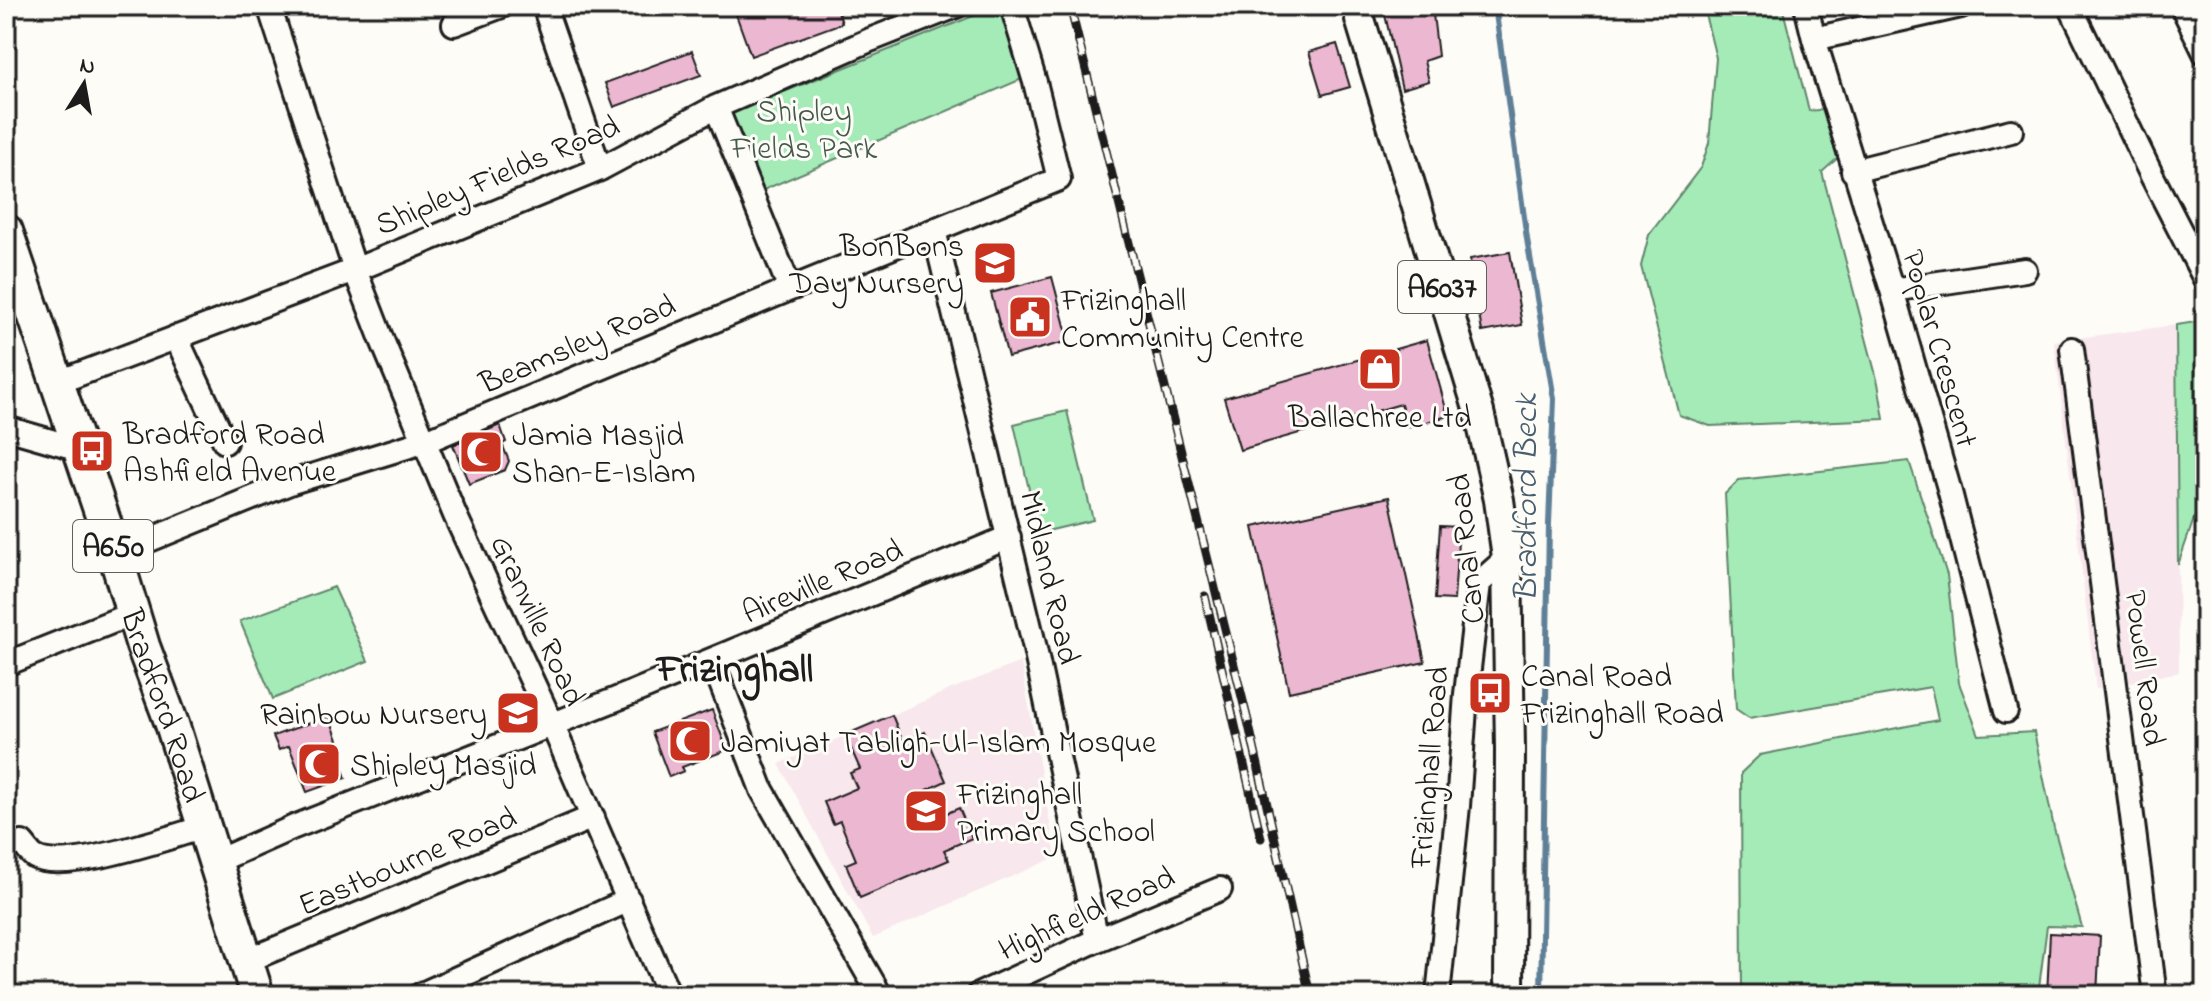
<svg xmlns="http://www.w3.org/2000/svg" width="2211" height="1001" font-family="'Indie Flower',sans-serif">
<rect width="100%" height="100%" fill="#fdfcf7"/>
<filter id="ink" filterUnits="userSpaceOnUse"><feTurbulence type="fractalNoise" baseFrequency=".0125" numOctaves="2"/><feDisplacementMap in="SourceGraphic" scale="16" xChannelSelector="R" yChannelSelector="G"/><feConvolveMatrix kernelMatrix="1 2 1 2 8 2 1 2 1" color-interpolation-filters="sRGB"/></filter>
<g filter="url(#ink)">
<!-- built -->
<path fill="#f8e7ec" d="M2176,325L2179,672L2096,689L2054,341Z
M1021,662L1056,857L873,938L779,764L954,688Z"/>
<!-- green -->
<path fill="#a5ebb8" stroke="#60846a" stroke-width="2" d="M998,6H1001L1022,79L761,191L729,114Z
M1703,6H1782L1809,111L1827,109L1840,156L1822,172L1878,383L1884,419L1710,426L1679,415L1641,266L1649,235L1701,167L1709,143L1716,58Z
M2202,321L2205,325V487L2178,565L2176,325Z
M1067,411L1093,520L1039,533L1014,424Z
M1909,461L1947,575L1959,683L1979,735L2034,732L2054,828L2082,927L2047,926L2038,995H1742L1741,773L1760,755L1938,720L1931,687L1749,718L1736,709L1725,494L1739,480Z
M334,587L368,661L273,699L240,621Z"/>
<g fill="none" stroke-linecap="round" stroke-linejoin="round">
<!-- stream -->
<path stroke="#5f7f97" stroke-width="6" d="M1495,6L1527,239L1554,399L1549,524L1541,995"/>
</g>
<!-- building -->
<path fill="#ecb7d1" stroke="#1c1c1c" stroke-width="2" d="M733,6H836L842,23L751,56Z
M1383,6H1432L1438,56L1424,61L1429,81L1402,89Z
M1337,44L1350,87L1322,95L1309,52Z
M692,51L701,75L614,107L605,83Z
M1510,252L1522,325L1482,332L1470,259Z
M1052,277L1069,341L1008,357L991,293Z
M1427,340L1448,416L1408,427L1401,404L1240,450L1224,398Z
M500,425L506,442L502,444L509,461L505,470L469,484L453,445Z
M1389,497L1425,662L1289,692L1253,527Z
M1440,526L1459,527L1454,600L1435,599Z
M712,710L727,750L682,767L684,771L669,777L652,732Z
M892,715L903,742L925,732L946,781L926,790L938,817L959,808L972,838L944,850L949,860L860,898L846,864L856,860L840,821L833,824L824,802L857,788L850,773L860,769L845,735Z
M329,716L338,740L333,742L346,778L307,792L289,746L279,750L273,736Z
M2050,933L2100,936L2097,995H2047Z"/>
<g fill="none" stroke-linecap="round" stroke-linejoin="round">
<!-- minor casing -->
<g stroke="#1c1c1c" stroke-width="28">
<path id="minor" d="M269,6L355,270L382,340L455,515L552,724L669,995
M544,6L600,169
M1806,6L1814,39L1892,290L1950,492L2006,711
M2070,6L2152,176L2205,279
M2182,6L2205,53
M454,24L502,6
M1814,39L1961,6
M716,107L790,289
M1853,171L2011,131
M934,230L1034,644L1097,940
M1892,290L2025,270
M176,337L225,442
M2072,349L2155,995
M56,383L355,270L600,169L716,107L870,40L956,6
M6,428L79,449
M115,554L292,482L426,441L790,289L1059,179L1035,82L1012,6
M712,660L762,790L880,995
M6,664L134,613
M22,843C26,847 30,854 35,857C63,874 171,837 204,827
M215,862L294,827L629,694L1009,537
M246,961L593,817
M420,995L629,900
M978,995L1097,940L1220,889
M1438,995L1458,806L1466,694L1479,583L1507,558"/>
</g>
<!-- major casing -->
<g stroke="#1c1c1c" stroke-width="34">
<path id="major" d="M1359,6L1360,19L1479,412L1499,500L1507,558L1510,749L1509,995"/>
</g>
<!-- highway casing -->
<g stroke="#1c1c1c" stroke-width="38">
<g id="highway">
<path id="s1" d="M6,231L115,554L143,646L172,724L257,995"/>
</g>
</g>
<!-- minor -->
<use href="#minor" stroke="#fdfcf7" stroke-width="22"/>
<!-- major -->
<use href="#major" stroke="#fdfcf7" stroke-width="28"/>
<!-- highway -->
<use href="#highway" stroke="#fdfcf7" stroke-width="32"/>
<!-- rail casing -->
<g stroke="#1c1c1c" stroke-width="9">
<path id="rail" d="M1070,6L1248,721L1310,995
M1205,596L1261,838"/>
</g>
<!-- rail -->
<use href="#rail" stroke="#fdfcf7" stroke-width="6" stroke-dasharray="18" stroke-linecap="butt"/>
</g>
</g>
<!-- icons -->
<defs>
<g id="school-square" transform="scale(2.3)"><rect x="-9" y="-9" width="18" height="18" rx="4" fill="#c8321e" stroke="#fdfcf7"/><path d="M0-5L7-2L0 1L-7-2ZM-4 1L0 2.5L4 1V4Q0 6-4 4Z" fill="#fff"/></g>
<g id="civic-square" transform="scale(2.3)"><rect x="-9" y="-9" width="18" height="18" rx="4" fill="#c8321e" stroke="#fdfcf7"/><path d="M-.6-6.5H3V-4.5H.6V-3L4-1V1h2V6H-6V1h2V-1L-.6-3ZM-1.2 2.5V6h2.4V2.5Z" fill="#fff"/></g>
<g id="shop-square" transform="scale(2.3)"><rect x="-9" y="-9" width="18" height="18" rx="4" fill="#c8321e" stroke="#fdfcf7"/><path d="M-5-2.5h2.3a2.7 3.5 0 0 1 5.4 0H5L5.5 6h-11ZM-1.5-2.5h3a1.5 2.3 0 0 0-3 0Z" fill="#fff"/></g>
<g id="bus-square" transform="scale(2.3)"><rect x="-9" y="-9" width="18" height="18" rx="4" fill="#c8321e" stroke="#fdfcf7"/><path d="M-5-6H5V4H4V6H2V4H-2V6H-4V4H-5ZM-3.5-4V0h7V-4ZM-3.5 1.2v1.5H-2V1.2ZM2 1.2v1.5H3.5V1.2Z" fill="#fff"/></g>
<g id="mosque-square" transform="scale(2.3)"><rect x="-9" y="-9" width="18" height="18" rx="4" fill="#c8321e" stroke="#fdfcf7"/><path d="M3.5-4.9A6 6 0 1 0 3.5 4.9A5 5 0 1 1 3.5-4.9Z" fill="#fff"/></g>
</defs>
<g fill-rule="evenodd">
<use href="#school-square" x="995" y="263"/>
<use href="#civic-square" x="1030" y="317"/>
<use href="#shop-square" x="1380" y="369"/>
<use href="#bus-square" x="92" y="451"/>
<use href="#mosque-square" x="481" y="452"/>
<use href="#bus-square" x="1490" y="693"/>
<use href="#school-square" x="518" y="713"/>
<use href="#mosque-square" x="690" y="741"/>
<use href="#mosque-square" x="319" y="764"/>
<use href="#school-square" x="926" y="811"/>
</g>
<g text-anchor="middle" stroke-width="6" stroke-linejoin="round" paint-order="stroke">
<!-- shield labels -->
<g fill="#fdfcf7" stroke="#605f5e" stroke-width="2">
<rect x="1398" y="261" width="88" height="52" rx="6"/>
<rect x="73" y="520" width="80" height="52" rx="6"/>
</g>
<g font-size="30" font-weight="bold" fill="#1c1c1c">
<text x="1442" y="297">A6037</text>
<text x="113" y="556">A650</text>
</g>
<!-- park labels -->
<g font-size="32" fill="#455a4b" stroke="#fdfcf7">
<text x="804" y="121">Shipley<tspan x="804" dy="37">Fields Park</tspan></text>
</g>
<!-- street labels -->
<g font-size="32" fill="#1c1c1c" stroke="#fdfcf7">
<text transform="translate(497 174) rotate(-23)" y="11">Shipley Fields Road</text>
<text transform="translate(577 343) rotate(-23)" y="11">Beamsley Road</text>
<text transform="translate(1941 348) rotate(74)" y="11">Poplar Crescent</text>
<text transform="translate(1465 549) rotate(-96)" y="11">Canal Road</text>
<text transform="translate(1051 577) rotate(77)" y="11">Midland Road</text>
<text transform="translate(822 580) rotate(-23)" y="11">Aireville Road</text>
<text transform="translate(539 620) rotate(65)" y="11">Granville Road</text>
<text transform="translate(2146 668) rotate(83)" y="11">Powell Road</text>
<text dy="11" stroke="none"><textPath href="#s1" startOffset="500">Bradford Road</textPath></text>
<text transform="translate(1428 767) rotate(-85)" y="11">Frizinghall Road</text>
<text transform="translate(407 860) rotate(-23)" y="11">Eastbourne Road</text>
<text transform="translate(1086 912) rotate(-24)" y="11">Highfield Road</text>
</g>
<!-- poi labels -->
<g font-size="32" fill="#1c1c1c" stroke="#fdfcf7" text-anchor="start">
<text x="964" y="256" text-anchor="end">BonBons<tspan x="964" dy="37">Day Nursery</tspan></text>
<text x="1061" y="310">Frizinghall<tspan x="1061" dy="37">Community Centre</tspan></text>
<text x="1380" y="427" text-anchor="middle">Ballachree Ltd</text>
<text x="123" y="444">Bradford Road<tspan x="123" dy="37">Ashfield Avenue</tspan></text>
<text x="512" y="445">Jamia Masjid<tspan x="512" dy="37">Shan-E-Islam</tspan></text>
<text x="1521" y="686">Canal Road<tspan x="1521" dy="37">Frizinghall Road</tspan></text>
<text x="487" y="724" text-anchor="end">Rainbow Nursery</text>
<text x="721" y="752">Jamiyat Tabligh-Ul-Islam Mosque</text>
<text x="350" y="775">Shipley Masjid</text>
<text x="957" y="804">Frizinghall<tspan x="957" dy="37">Primary School</tspan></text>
</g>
<!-- water labels -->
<g font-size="34" font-style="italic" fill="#485e6e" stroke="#fdfcf7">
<text transform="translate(1524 498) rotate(-90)" y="12">Bradford Beck</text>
</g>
<!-- district labels -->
<g font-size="40" font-weight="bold" fill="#1c1c1c" stroke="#fdfcf7">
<text x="735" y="681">Frizinghall</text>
</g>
</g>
<!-- margin -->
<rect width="2211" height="1001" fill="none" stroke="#fdfcf7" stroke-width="32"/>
<rect x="16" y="16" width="2179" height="969" fill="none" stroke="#1c1c1c" stroke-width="3" filter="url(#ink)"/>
<!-- north arrow -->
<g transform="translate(84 84) rotate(11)" stroke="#fdfcf7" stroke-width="6" paint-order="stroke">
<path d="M0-6L14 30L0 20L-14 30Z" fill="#1c1c1c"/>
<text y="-12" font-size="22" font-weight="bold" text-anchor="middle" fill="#1c1c1c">N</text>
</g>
</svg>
